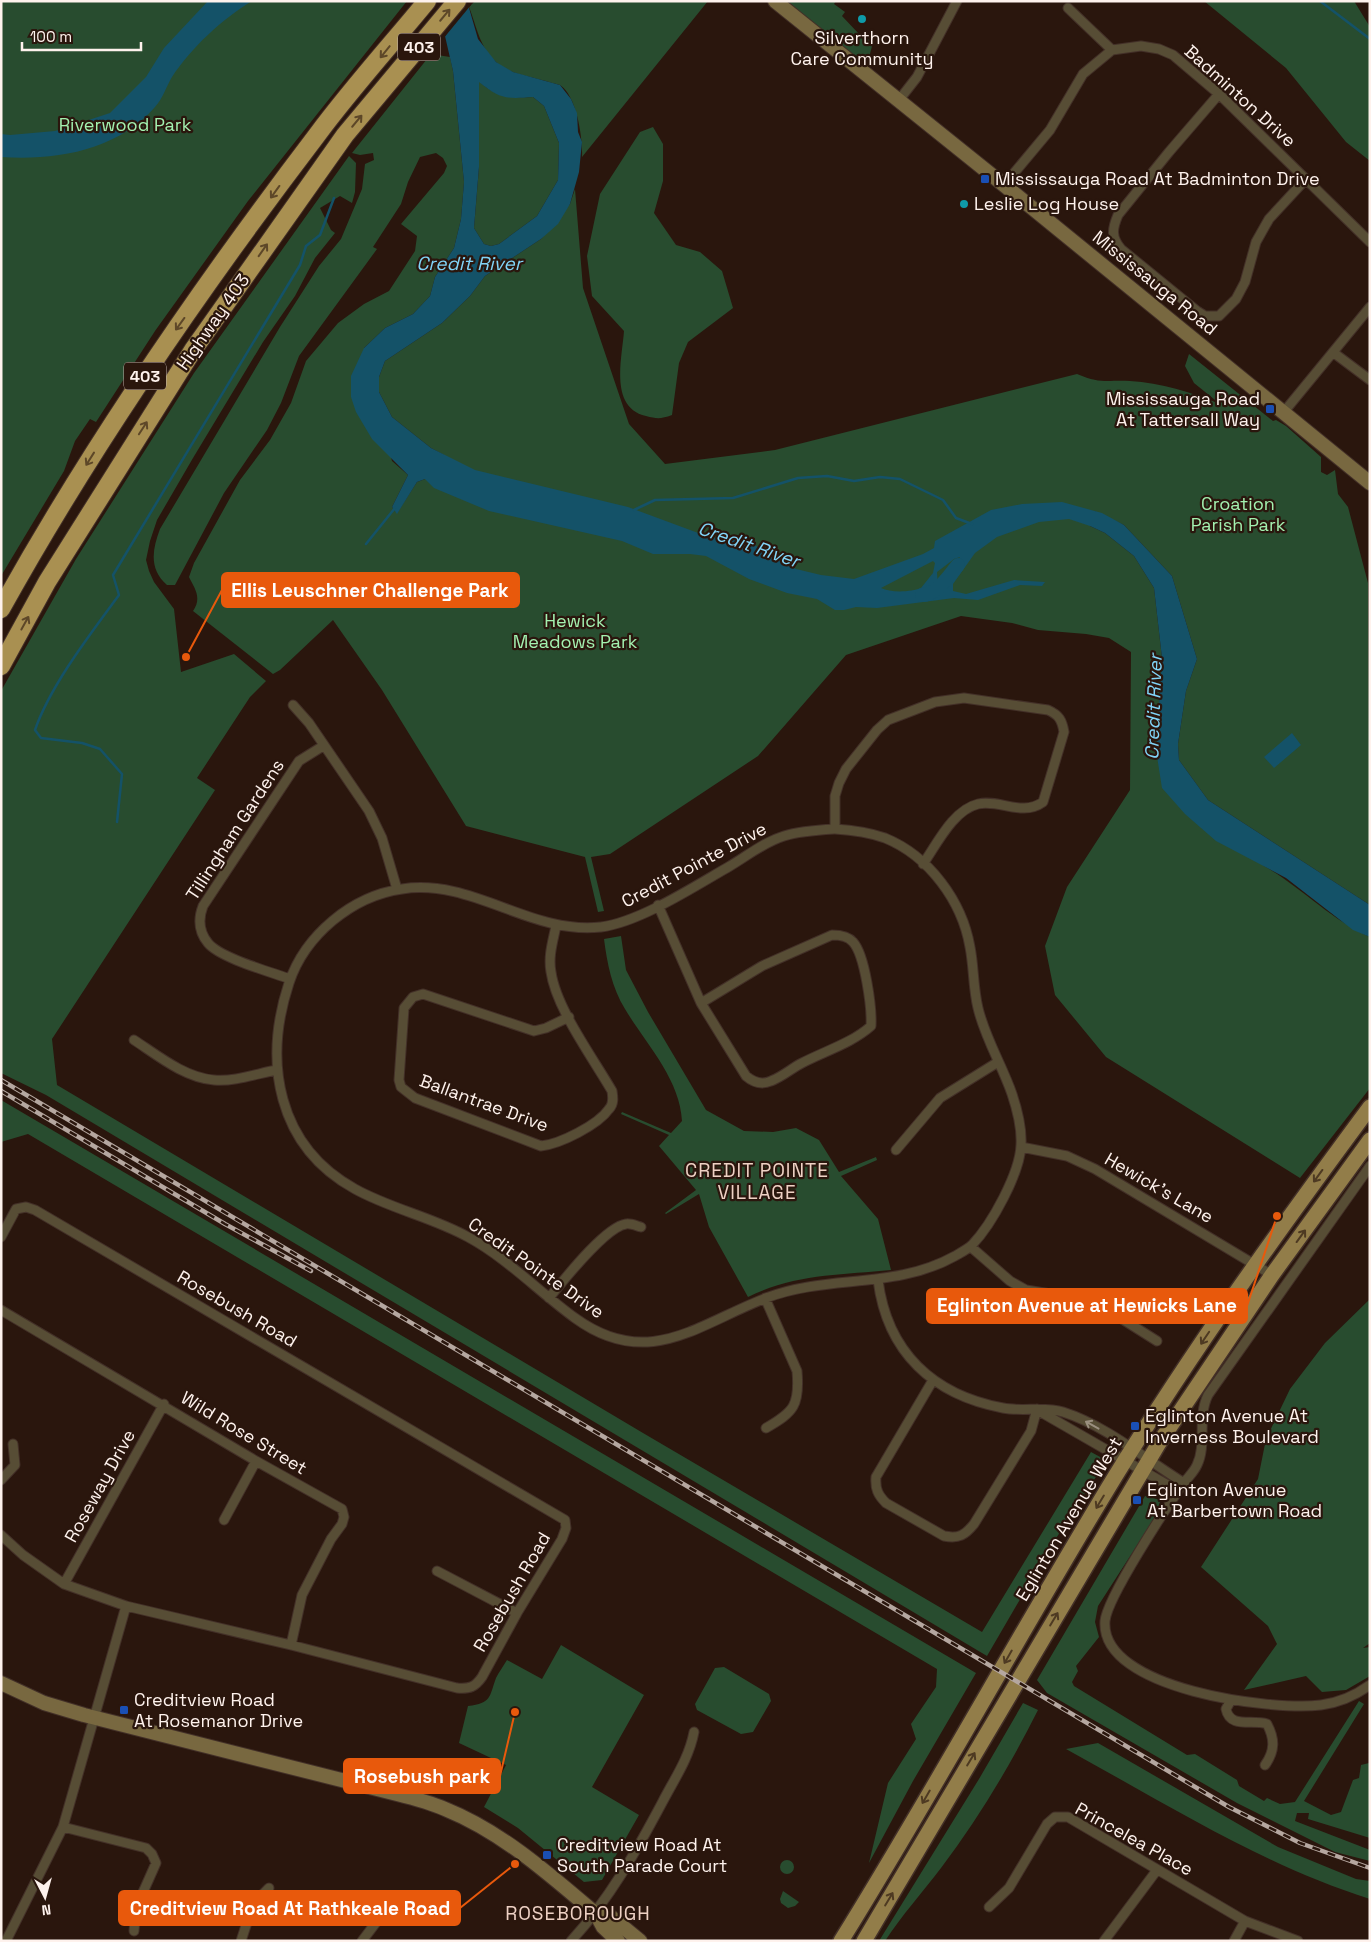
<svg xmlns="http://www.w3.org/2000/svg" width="1371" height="1942" font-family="'Space Grotesk',sans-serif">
<rect width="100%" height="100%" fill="#2a160d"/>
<!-- green -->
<path fill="#284c2f" d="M1,1H407L248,201L155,331L96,422L90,419L75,441L64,471L1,576Z
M475,1H708L582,157C583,139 577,96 560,85C558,84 552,83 549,82C531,76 510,75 496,62C479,46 477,27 469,7Z
M785,1H836L834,4L845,12L842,16L859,34L873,42L868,62L865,64Z
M1204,1H1354L1370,27V161L1346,142L1286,68Z
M431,54L450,57L453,71L464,182L461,219L454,248L435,277L430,296L413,314L385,328L364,348L392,461L408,475L392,507L397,513L417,482L425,479L444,455L431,448L392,417L379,392V377L385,361L442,323L470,296L485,276L541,239L570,204L575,189L583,288L629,424L665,464L775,450L1077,374C1101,384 1105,380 1130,381C1161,383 1191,392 1220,404L1194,383L1185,366L1189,354L1273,421L1276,420L1286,426L1321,457V472L1327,475L1335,470L1338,494L1348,507L1368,583L1370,905L1208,800L1179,760L1178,744L1186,691L1197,659L1172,576L1124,525L1094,511L1090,526L1105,533L1134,556L1154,588L1162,658L1156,750L1264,866C1301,887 1331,920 1370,937V1088L1300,1178L1106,1057L1055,995L1045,946L1067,887L1130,790L1131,652L1109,638L1086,634L1038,630L1012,623L961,616L846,655L758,756L610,854L591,857L604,911L598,912L585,857L466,826L382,690L333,620L280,670L273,674L193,611C202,598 195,589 189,577L194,563L240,480L270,440L291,403L306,361L338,323L364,304L389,291L415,251L417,236L401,224L444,173L447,166L443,158L436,153L420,157L408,182L401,204L373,247L377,249L299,356L281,403L267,430L224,493L175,585H167C149,569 152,550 160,529L280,327L319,266L341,239L362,189L365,164L374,160L373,153L360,155L352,153Z
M479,81C495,97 511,98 533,97L544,106L559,143L558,180L537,216L499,244L491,246L484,244L474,228L479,167Z
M653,127L663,144V181L654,213L676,245L700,252L722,271L733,308L688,342L679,363L672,415C661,419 657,419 646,416C609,407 622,359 624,331L592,296L587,256L600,194L640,132Z
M349,156L356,163L355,192L352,203L340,196L320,208L331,230L335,233L315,258L295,296L263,342L193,458L157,520L150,541L146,560L149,571L154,582L174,609L181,672L234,654L266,681L250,697L197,778L215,790L52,1039L57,1085L643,1433L982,1632L1091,1452L1102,1458L1105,1463L1051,1546L987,1656L46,1095L1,1073V691L76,559L194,373Z
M621,936L626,970L648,1012L706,1110L744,1131L773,1132L796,1128L819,1140L839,1172L876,1157L877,1160L841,1176L878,1219L891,1270C840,1275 794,1274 748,1297L709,1227L699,1194L666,1214L665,1213L696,1190L659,1146L669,1135L621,1114L622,1112L671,1133L682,1121C680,1079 646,1044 625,1009C612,988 607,963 604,939Z
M1,1100L976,1673L913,1781L869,1863L888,1783L916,1739L911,1724L936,1687L937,1669L28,1134L1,1142Z
M1370,1299V1643L1363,1648L1370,1647V1676L1346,1690L1322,1692L1306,1676L1244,1690L1277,1644L1268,1626L1201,1567L1258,1479L1266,1439L1290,1389L1325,1343Z
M1145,1496L1161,1500L1154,1519L1098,1606L1095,1622L1099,1637L1076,1666L1078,1671L1072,1682L1074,1686L1187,1755L1195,1754L1237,1780L1239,1786L1264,1801L1267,1798L1280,1804L1295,1802L1359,1701L1364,1704L1304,1801L1331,1815L1341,1812L1353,1780L1359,1778L1361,1765L1369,1763L1370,1838L1308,1819L1309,1813H1297L1295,1821L1370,1850V1861L1335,1852L1237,1803L1047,1693L1037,1680Z
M561,1645L644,1695L592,1787L639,1815L602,1880L584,1882L518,1828L484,1807L506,1765L459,1743L468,1706C492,1703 489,1697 496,1678C499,1672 504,1665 507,1660L542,1679Z
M724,1667L769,1694L771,1701L753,1732L741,1734L697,1710L695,1704L715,1668Z
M1023,1703L1038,1710C1010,1766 978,1819 941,1868C922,1893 902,1915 885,1941H879L979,1779Z
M1098,1743L1278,1847L1356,1879L1370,1881V1899C1262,1865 1165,1803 1066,1749Z
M780 1867a7 7 0 1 1 14 0a7 7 0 1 1-14 0Z
M783,1891L799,1902L795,1906L788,1908L781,1903L780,1899Z"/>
<!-- water -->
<path fill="#145268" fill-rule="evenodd" d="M208,1H252C222,19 191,48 172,77C166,87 163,98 155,107C118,150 56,161 1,157V134L10,135L55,131L110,113L146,77L164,48Z
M467,1L478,39L496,62L513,72L560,85L571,99L577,113L578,132L582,142L579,172L570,204L558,224L541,239L485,276L470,296L442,323L385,361L379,377V392L392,417L431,448L475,470L628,507L709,537L746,540L796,569L821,575L854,579L923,554L934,548L935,541L991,510L1022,504L1062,502L1102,513L1124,525L1172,576L1197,659L1186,691L1178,744L1179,760L1208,800L1370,905V937L1353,930L1286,878L1216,841L1185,814L1162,788L1156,750L1162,658L1154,588L1134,556L1105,533L1090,526L1069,519L1039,522L997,537L975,553L953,584V591L966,594L1014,580L1045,582L1042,586L1020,585L978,600L954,598L877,608L856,607L844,610H835L817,599L787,593L749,579L706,556L690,554H653L622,541L489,511L434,488L425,479L417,482L397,514L392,507L408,475L372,439L356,412L351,397V376L364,348L385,328L413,314L430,296L435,277L454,248L461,219L464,182L453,71L445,36ZM479,82C500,99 506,99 533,97L544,106L559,143L558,180L537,216L499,244L491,246L484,244L474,228L479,167ZM960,557L949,572L944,586L938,591L937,572L954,559ZM933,561L935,563L933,573L921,588C911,592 891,593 881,588Z
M1292,733L1301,745L1274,768L1264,757Z"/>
<!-- pier -->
<path fill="#2a160d" d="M433,1H470L471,5L443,39Z"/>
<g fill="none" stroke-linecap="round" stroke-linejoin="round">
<!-- stream -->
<path stroke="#145268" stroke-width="2.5" d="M1320,1L1370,39
M634,510L655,500L733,498L798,478L827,476L854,481L880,477L900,479L943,500L956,518L972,524
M366,544L395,508
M117,822L122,774L100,749L82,743L41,738L35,730C50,686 91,633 119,595L113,575L300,265L306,246L320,235L334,198"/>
<!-- river -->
<path stroke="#145268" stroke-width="14" d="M922,595C937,595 949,575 958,565"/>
<!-- minor casing -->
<g stroke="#433028" stroke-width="11">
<path id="minor" d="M1068,8L1112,50
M1219,94L1169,152L1118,215C1112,229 1111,237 1121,249L1197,311L1205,316H1219L1236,299L1245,282L1256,242L1269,219L1306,179
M899,100L917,77L957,1
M1004,185L1050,130L1083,74L1112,50L1141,46L1159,49L1173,55L1219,94L1370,242
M1334,353L1370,380
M1283,413L1370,307
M293,705L309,723L369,811L382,838L397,889
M835,829C852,830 868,832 885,838C929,856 962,901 970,947C974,967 973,988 978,1008C985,1038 1002,1065 1012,1094C1017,1109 1022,1129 1021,1145C1020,1173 992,1224 972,1245C968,1249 960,1253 955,1256C894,1290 829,1274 766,1298C698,1324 648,1371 575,1318C539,1292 507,1258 468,1237C432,1217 391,1209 355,1189C277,1146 263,1062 289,983C305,935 352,896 402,889C473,878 530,935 601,927C640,922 695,886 730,866C747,856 764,842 784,836C800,831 818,830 835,829Z
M835,829V796L839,783L846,769L877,730L888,720L935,702L964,698L1048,710C1059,715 1062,720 1064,732L1043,802C1022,817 1000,799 978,804C953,810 937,844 923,864
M658,905L701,1003L746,1076C753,1082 762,1085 771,1081C782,1077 792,1068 802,1063C825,1051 852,1043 871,1026C872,1008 865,955 853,942C848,936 840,935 832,935L762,966L701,1003
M556,926C553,941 548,956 551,972C556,1008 593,1058 612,1091C613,1097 614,1104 609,1109C598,1125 560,1144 541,1146L415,1098L401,1087L399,1080L404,1008L413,997L423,994L534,1031L546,1028L569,1017
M290,979C271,972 220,958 208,943C199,932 198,919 203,906L299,761L323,746
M134,1040C157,1055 185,1078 214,1080C233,1082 256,1074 276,1070
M1021,1147L1067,1156L1095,1169L1272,1275
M896,1150L940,1098L998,1062
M1370,1166L1208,1395C1197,1417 1207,1445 1197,1465C1194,1472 1188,1477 1184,1483C1167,1506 1107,1598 1105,1621C1100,1690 1273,1711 1321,1705C1338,1703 1356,1695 1370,1685
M1,1237L16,1209L26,1207L35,1210L565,1520L566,1528L562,1539L517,1613L482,1677C475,1687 470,1689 457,1688L291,1645L126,1606L64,1584L23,1555L1,1535
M971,1247L1010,1281L1026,1290L1075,1298L1111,1312L1157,1341
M878,1280C887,1352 933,1395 1003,1408C1022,1412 1045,1406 1063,1412C1107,1426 1145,1459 1184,1483
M549,1298C563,1281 605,1227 626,1224C630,1223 637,1226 641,1227
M765,1298L797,1371C800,1405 794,1412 766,1428
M1,1310L256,1461L342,1509L344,1517L342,1524L331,1539L302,1595L291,1645
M933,1380L876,1477C875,1489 878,1495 886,1503L944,1536C959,1539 965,1535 974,1524L1031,1431L1037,1409
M1039,1411L1178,1491
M1,1480L15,1465L13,1444
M224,1520L256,1461
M437,1571L517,1613
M64,1584L164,1404
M1231,1700L1226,1709C1230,1729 1252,1719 1267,1724C1275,1739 1275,1751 1265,1765
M63,1827L146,1848L152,1854L156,1863L136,1908L134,1931
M989,1907L1009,1888L1047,1824L1055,1817H1068L1245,1921L1298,1941
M6,1941L63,1827L126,1606
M241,1941L253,1904L269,1888
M362,1941L381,1916
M571,1941C609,1900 637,1850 663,1801C675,1778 689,1758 694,1732
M1104,1941L1157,1870
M1234,1941L1245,1921"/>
</g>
<!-- secondary casing -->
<g stroke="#433028" stroke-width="16">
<path id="secondary" d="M775,1L1004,185L1370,483
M1,1683L44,1703L84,1715L397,1794C413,1798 429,1802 445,1809C502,1832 549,1874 596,1914L603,1927L618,1941
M596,1914L611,1917L640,1941"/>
</g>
<!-- primary casing -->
<g stroke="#433028" stroke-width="18">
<path id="primary" d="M841,1941C936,1788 1022,1629 1116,1475C1194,1348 1281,1227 1370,1107
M864,1941L1159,1443L1272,1275L1370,1140"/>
</g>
<!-- motorway casing -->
<g stroke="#433028" stroke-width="20">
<path id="motorway" d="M1,609C93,443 202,286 317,135C351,89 390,46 427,1
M1,666L47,582L193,350L345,135L457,1"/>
</g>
<!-- minor -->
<use href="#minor" stroke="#574d35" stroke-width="9"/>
<!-- secondary -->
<use href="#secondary" stroke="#786840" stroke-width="14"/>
<!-- primary -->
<use href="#primary" stroke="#927d49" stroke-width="15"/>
<!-- motorway -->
<use href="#motorway" stroke="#a99051" stroke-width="18"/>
<!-- rail casing -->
<g stroke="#b5a7a0" stroke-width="4.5">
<path id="rail" d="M1,1080L1229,1807L1300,1843L1370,1868
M1,1091L225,1224L311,1271"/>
</g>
<!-- rail -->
<use href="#rail" stroke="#2a160d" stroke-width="2.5" stroke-dasharray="8" stroke-linecap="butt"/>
</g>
<!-- one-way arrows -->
<defs><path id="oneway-shaft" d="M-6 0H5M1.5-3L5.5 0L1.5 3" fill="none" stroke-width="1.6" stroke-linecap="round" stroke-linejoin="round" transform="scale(1.25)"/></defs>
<g stroke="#5d4728">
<use href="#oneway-shaft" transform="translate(445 15) rotate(-50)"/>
<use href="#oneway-shaft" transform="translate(385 52) rotate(129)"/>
<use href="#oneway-shaft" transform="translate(357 121) rotate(-50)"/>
<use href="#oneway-shaft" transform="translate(275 192) rotate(126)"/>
<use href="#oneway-shaft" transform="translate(263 250) rotate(-55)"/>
<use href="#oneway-shaft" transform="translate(180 324) rotate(126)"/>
<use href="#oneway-shaft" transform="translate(143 428) rotate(-57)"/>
<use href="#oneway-shaft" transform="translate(90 459) rotate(122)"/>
<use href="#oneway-shaft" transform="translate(25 623) rotate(-61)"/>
</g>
<g stroke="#4e3a22">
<use href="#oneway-shaft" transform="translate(1318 1176) rotate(126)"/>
<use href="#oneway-shaft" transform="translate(1301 1236) rotate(-54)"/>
<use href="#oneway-shaft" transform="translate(1205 1338) rotate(124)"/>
<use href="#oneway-shaft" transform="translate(1100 1502) rotate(121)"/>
<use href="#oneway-shaft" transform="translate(1054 1619) rotate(-59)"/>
<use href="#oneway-shaft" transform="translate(1008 1657) rotate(120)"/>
<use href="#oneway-shaft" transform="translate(971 1759) rotate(-59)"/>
<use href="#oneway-shaft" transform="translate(926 1797) rotate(120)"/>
<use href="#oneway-shaft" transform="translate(889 1899) rotate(-59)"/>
</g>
<use stroke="#9a8f7f" href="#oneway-shaft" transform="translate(1092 1425) rotate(-151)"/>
<!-- markers -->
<g fill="#0f9aa8" stroke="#2a160d" stroke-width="2">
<circle cx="862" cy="19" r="5"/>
<circle cx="964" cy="204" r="5"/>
</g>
<g fill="#1a4fb4" stroke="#2a160d" stroke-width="2">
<rect x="980" y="174" width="10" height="10" rx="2.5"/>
<rect x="1265" y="404" width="10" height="10" rx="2.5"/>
<rect x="1130" y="1421" width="10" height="10" rx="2.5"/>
<rect x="1132" y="1495" width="10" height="10" rx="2.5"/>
<rect x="119" y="1705" width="10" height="10" rx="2.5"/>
<rect x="542" y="1850" width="10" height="10" rx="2.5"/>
</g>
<g text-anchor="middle" stroke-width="4.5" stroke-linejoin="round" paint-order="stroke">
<!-- shield labels -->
<g fill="#2a160d" stroke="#beb0aa" stroke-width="1">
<rect x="398" y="33.5" width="42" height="27" rx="4"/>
<rect x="124" y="362.5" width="42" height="27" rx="4"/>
</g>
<g font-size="16" font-weight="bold" fill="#fef2ed">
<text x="419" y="53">403</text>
<text x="145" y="382">403</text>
</g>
<!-- poi labels -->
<g font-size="18" fill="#fef2ed" stroke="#2a160d" text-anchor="start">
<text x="862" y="44" text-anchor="middle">Silverthorn<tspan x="862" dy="21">Care Community</tspan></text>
<text x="995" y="185">Mississauga Road At Badminton Drive</text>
<text x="974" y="210">Leslie Log House</text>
<text x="1260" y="405" text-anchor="end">Mississauga Road<tspan x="1260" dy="21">At Tattersall Way</tspan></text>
<text x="1145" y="1422">Eglinton Avenue At<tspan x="1145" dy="21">Inverness Boulevard</tspan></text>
<text x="1147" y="1496">Eglinton Avenue<tspan x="1147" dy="21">At Barbertown Road</tspan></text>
<text x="134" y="1706">Creditview Road<tspan x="134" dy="21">At Rosemanor Drive</tspan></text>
<text x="557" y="1851">Creditview Road At<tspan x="557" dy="21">South Parade Court</tspan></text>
</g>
<!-- street labels -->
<g font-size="18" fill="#fef2ed" stroke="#2a160d">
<text transform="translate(1240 96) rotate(42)" y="6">Badminton Drive</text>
<text transform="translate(1155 283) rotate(39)" y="6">Mississauga Road</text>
<text transform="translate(213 322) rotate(-55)" y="6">Highway 403</text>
<text transform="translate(235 830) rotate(-57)" y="6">Tillingham Gardens</text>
<text transform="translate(694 865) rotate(-28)" y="6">Credit Pointe Drive</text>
<text transform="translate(484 1103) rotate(20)" y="6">Ballantrae Drive</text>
<text transform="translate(1159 1188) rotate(30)" y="6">Hewick's Lane</text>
<text transform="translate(536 1268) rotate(35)" y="6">Credit Pointe Drive</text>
<text transform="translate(237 1309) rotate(30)" y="6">Rosebush Road</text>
<text transform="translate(244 1433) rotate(31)" y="6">Wild Rose Street</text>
<text transform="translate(100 1486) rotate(-61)" y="6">Roseway Drive</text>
<text transform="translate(1069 1519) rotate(-59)" y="6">Eglinton Avenue West</text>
<text transform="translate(512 1592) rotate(-60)" y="6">Rosebush Road</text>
<text transform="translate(1134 1839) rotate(29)" y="6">Princelea Place</text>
</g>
<!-- park labels -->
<g font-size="18" fill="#a3f1b0" stroke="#2a160d">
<text x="125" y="131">Riverwood Park</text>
<text x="1238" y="510">Croation<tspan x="1238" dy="21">Parish Park</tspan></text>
<text x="575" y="627">Hewick<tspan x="575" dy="21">Meadows Park</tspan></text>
</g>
<!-- water labels -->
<g font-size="19" font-style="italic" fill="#81d4f7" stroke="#2a160d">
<text x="469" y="270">Credit River</text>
<text transform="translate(749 544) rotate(19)" y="7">Credit River</text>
<text transform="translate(1153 707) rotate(-88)" y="7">Credit River</text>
</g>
<!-- neighbourhood labels -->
<g font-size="19" letter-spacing="1" fill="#eed1c4" stroke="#2a160d">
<text x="757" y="1177">CREDIT POINTE<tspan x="757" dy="22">VILLAGE</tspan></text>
<text x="578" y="1920">ROSEBOROUGH</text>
</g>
</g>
<!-- callouts -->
<path fill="none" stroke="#e8590c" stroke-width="2" d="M186 657L222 590M1277 1216L1247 1306M515 1712L500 1776M515 1864L460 1908"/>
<g fill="#e8590c" stroke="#2a160d" stroke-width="2">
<circle cx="186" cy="657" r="5"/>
<circle cx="1277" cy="1216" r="5"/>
<circle cx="515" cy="1712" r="5"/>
<circle cx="515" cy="1864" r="5"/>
</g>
<g fill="#e8590c" stroke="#e8590c" stroke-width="2">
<rect x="222" y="573" width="297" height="34" rx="5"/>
<rect x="927" y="1289" width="320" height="34" rx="5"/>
<rect x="344" y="1759" width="156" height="34" rx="5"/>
<rect x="119" y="1891" width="341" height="34" rx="5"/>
</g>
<g font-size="19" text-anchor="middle" font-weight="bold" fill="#fff">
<text x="370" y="597">Ellis Leuschner Challenge Park</text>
<text x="1087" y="1312">Eglinton Avenue at Hewicks Lane</text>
<text x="422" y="1783">Rosebush park</text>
<text x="290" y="1915">Creditview Road At Rathkeale Road</text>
</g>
<!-- border -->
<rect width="1371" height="1942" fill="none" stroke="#fef2ed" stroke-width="5"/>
<!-- north arrow -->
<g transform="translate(45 1897) rotate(174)" stroke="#2a160d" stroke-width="4" paint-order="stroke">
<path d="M0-4L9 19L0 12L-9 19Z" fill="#fef2ed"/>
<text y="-8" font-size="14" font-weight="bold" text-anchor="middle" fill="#fef2ed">N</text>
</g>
<!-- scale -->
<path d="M22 42v8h119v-8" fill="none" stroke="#fef2ed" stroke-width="2.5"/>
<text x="30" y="42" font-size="15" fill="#fef2ed" stroke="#2a160d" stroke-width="4" paint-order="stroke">100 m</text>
</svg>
